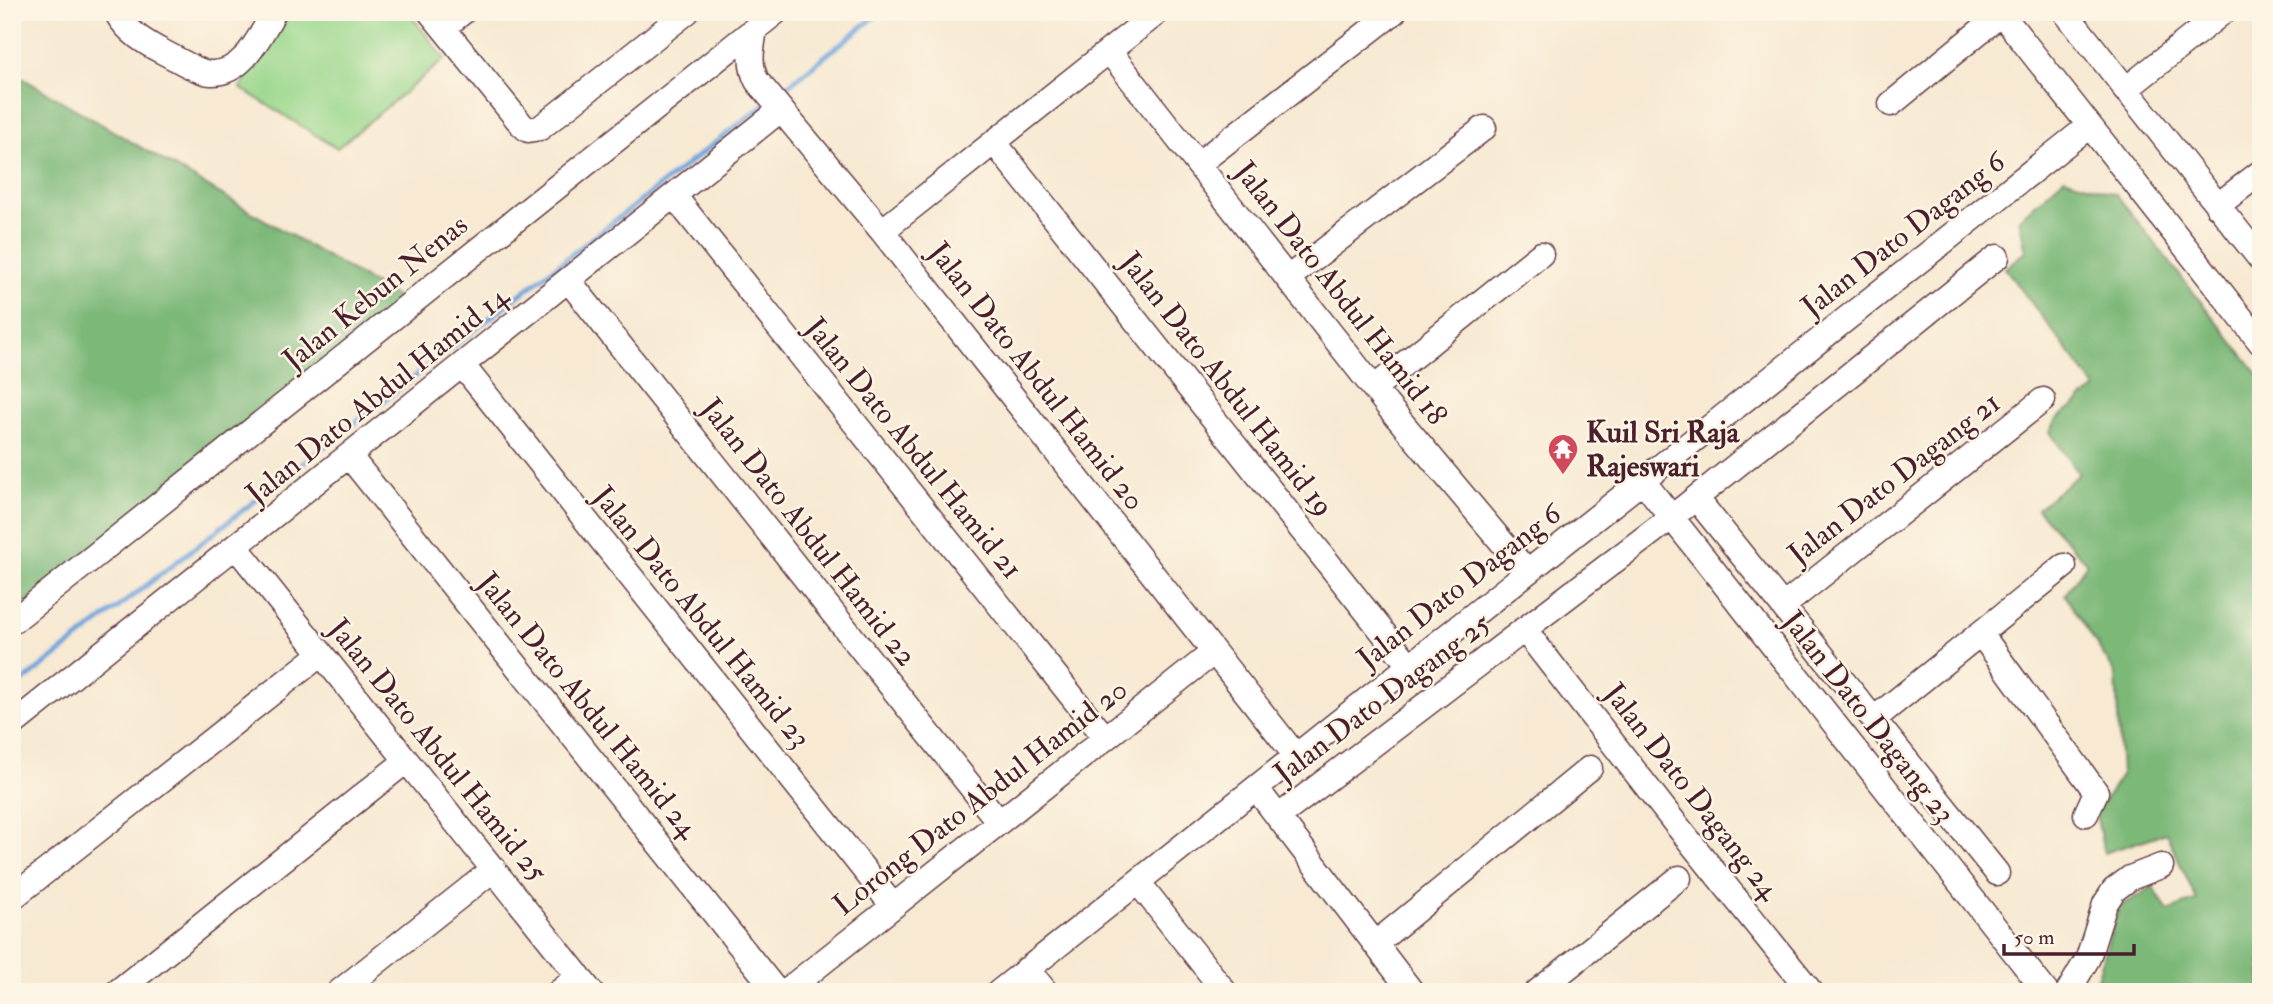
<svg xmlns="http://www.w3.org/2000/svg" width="2273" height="1004" font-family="'IM FELL Double Pica',serif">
<rect width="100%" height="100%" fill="#fcf5e5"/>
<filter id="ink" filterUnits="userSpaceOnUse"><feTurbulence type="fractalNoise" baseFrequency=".0143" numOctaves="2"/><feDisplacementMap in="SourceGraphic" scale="14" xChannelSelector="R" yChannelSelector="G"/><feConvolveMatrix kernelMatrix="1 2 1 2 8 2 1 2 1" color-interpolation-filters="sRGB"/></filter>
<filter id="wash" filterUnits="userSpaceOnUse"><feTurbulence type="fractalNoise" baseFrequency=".00686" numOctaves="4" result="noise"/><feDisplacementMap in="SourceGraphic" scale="28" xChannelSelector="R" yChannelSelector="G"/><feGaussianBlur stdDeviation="1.57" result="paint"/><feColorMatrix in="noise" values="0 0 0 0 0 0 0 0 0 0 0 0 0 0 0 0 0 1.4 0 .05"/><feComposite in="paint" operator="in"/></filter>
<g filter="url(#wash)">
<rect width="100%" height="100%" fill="#f7e9d2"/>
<!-- green -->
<path fill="#9ad78c" stroke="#727b5c" stroke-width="2" d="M285,12H408L445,59L337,148L240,88Z"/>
<!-- forest -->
<path fill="#7bb878" stroke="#626c52" stroke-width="2" d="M12,72L410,305L12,613Z
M2064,178L2116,194L2261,378V992H2093L2119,907L2153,887L2168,911L2197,900L2166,833L2104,853L2096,813L2121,776L2116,674L2065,595L2087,563L2037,509L2079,474L2050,432L2057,419L2096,388L2005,268L2026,251L2019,219Z"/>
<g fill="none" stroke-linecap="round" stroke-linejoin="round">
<!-- stream -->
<path stroke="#71a5dd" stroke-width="5" d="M777,94L881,12
M12,690L766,103"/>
</g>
</g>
<g filter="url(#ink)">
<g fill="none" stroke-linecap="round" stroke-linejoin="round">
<!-- minor casing -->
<g stroke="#643d44" stroke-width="27">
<path id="minor" d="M116,12C127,32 145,43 165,53C175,58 200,73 210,73C243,75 260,36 274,12
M430,12L522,125L528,130L540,128L687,12
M2000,12L2261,343
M2065,12L2261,260
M443,28L463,12
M755,29C752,49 748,63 757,81L882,231L1296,756
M1109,51L1387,405L1527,572
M2125,90L2223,12
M1891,104L2001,14
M994,142L1409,665
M1198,164L1394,12
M675,197L1105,738
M2217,206L2261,172
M882,231L1158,12
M1288,278L1484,128
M569,281L999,822
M463,366L893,906
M1374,388L1541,254
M350,457L777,992
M1643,481L2046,992
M1696,498L1997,873
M237,548L591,992
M1783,606L2043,400
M12,622L776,12
M1524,629L1675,823L1811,992
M1981,634L2096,792L2086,814
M1874,719L2064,566
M12,725L779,111
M1256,788L1412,992
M1278,817L1672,517L1997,257
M1138,882L1225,992
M12,898L321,654
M1375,944L1590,768
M1027,969L1046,992
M117,992L406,761
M339,992L494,869
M559,992L579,976
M785,992L1214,652
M999,992L2089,126
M1537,992L1679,878
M2068,992L2088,958L2105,904L2114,890L2130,878L2161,866"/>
</g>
<!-- minor -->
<use href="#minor" stroke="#fff" stroke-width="24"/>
</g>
</g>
<!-- icons -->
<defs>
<g id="temple-pin" transform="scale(1.575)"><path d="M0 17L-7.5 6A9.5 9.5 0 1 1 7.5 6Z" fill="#d1495b" stroke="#fcf5e5"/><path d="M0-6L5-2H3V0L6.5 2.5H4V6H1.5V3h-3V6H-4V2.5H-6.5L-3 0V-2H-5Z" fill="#fff"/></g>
</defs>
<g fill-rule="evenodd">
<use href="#temple-pin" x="1563" y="449"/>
</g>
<g text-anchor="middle" stroke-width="5" stroke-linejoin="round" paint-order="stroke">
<!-- street labels -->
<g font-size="30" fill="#4a1f2b" stroke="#fcf5e5">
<text transform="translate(1903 234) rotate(-38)" y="10">Jalan Dato Dagang 6</text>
<text transform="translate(375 292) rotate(-39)" y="10">Jalan Kebun Nenas</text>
<text transform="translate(1341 293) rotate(52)" y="10">Jalan Dato Abdul Hamid 18</text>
<text transform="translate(1037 376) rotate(52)" y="10">Jalan Dato Abdul Hamid 20</text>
<text transform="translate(1227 384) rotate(52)" y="10">Jalan Dato Abdul Hamid 19</text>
<text transform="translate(377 395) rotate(-39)" y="10">Jalan Dato Abdul Hamid 14</text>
<text transform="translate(914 448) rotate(51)" y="10">Jalan Dato Abdul Hamid 21</text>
<text transform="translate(1894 478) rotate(-38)" y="10">Jalan Dato Dagang 21</text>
<text transform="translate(809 532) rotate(52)" y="10">Jalan Dato Abdul Hamid 22</text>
<text transform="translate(1459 586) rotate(-38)" y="10">Jalan Dato Dagang 6</text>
<text transform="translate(702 617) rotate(51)" y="10">Jalan Dato Abdul Hamid 23</text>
<text transform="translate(1382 698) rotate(-37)" y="10">Jalan Dato Dagang 25</text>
<text transform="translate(588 705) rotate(51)" y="10">Jalan Dato Abdul Hamid 24</text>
<text transform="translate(1869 717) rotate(52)" y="10">Jalan Dato Dagang 23</text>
<text transform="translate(438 750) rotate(51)" y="10">Jalan Dato Abdul Hamid 25</text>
<text transform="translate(1692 791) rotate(52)" y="10">Jalan Dato Dagang 24</text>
<text transform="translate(980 797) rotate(-38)" y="10">Lorong Dato Abdul Hamid 20</text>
</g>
<!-- poi labels -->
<g font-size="30" font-weight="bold" fill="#4a1f2b" stroke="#fcf5e5" text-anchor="start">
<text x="1586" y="442">Kuil Sri Raja<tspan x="1586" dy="34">Rajeswari</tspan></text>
</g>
</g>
<!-- margin -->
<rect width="2273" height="1004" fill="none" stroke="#fcf5e5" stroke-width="42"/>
<!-- scale -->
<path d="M2004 944v10h130v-10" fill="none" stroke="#4a1f2b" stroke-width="3.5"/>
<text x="2014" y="944" font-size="21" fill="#4a1f2b" stroke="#fcf5e5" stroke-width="5" paint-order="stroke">50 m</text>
</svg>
